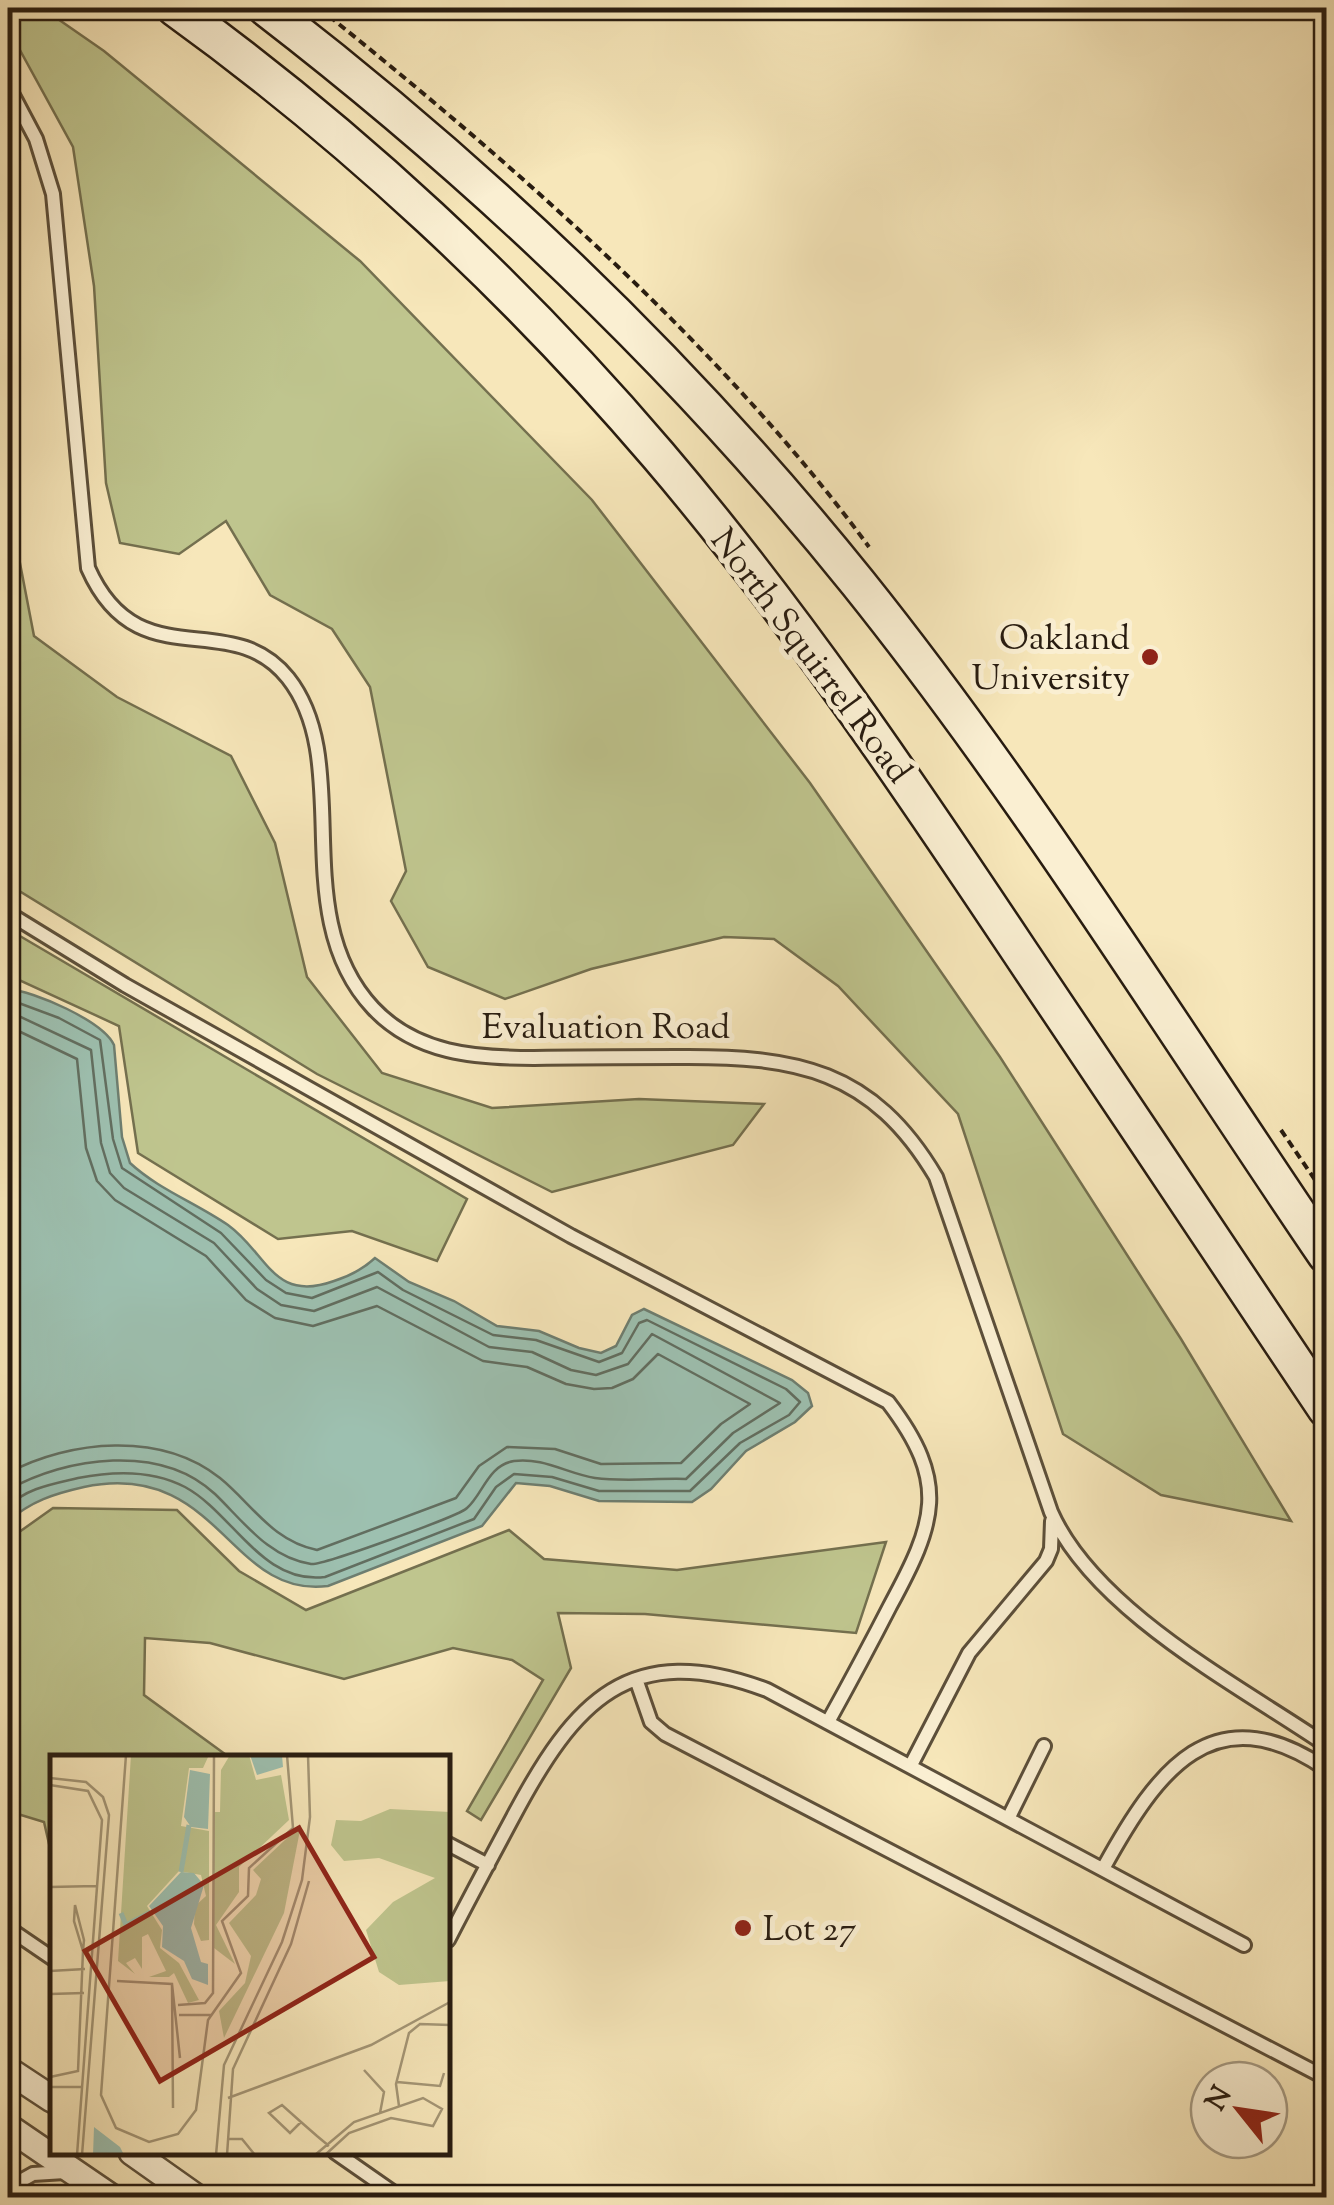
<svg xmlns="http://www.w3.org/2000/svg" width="1334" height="2205" font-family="'Sorts Mill Goudy',serif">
<rect width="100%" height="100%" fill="#f7e7ba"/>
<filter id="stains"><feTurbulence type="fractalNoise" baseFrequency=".002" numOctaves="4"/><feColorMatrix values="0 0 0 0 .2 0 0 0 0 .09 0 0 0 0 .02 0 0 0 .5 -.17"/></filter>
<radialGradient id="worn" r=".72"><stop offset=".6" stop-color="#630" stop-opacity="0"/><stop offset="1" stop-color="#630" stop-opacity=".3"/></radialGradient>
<!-- green -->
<path fill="#bfc58e" stroke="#74704f" stroke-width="2.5" d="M8,8H42L104,51L360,261L592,500L810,783L1000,1057L1181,1339L1291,1521L1161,1495L1063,1434L958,1114L838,986L774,939L724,937L591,969L505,999L428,967L391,901L406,871L370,687L332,629L270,595L226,521L179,554L120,543L106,483L94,286L73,147L15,41Z
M8,428L13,527L34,636L117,697L231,756L275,843L307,977L382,1073L492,1108L639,1099L764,1104L733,1145L552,1192L317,1074L8,884Z
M8,929L467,1199L437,1261L352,1231L278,1239L138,1153L119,1026L8,975Z
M53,1508L177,1510L239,1571L306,1610L509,1530L544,1559L677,1570L886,1542L856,1633L645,1614L558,1613L571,1668L481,1820L467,1811L543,1680L512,1660L453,1648L344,1679L210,1643L145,1638L144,1695L229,1757L52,1758V1857L44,1822L8,1811V1540Z"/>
<!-- water -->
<path fill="#9dc0b0" stroke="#6e7e70" stroke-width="2.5" d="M8,989C34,991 103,1021 114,1045L122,1137L130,1163C158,1189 196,1203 228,1225C268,1254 273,1303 334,1281C350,1276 362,1270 375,1258L409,1282L454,1301L497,1326L539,1331L579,1348L601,1353L616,1346L632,1315L644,1309L792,1380L808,1393L812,1406L795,1422L746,1451L711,1489L692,1502L599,1501L550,1486L516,1483L482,1526L328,1586C229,1599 219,1459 84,1487C53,1494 32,1501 8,1521Z"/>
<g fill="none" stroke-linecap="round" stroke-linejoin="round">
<!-- shore -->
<path stroke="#626e60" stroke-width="2.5" d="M8,999L59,1018L100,1040L113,1139L122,1168L221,1233L266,1280L286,1293L312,1298L378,1272L403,1290L493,1335L536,1340L599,1362L622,1353L639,1323L647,1320L786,1389L800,1402L789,1415L740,1443L690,1491H599L552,1477L514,1474L496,1487L474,1519L325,1577C262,1585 233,1513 185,1487C153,1470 113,1471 78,1478C53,1484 26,1488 8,1507
M8,1011L91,1050L101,1143L110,1173L124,1188L214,1243L257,1289L281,1305L314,1311L377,1287L489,1347L532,1352L571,1370L596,1375L628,1364L652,1334L780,1403L733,1433L686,1479C656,1478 624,1482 595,1478C568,1474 543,1457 514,1461C488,1465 483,1494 467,1508C459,1516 321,1566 311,1564C269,1558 243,1521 215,1494C161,1443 66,1457 8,1490
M8,1026L77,1059L86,1148L97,1181L115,1200L206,1256L246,1300L275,1318L313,1326L377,1306L483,1361L527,1367L566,1384L594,1389L612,1388L633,1379L658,1354L750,1404L721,1424L681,1463L601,1464L555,1449L507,1447L479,1466L456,1498L317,1550C272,1541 252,1504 220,1478C161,1431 70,1440 8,1473"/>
<!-- service casing -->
<g stroke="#5c4f3a" stroke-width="18">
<path id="service" d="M8,86L36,139L53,194L88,568C138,681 230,605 288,678C356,764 285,914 373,1008C416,1054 476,1058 534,1058C582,1057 630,1057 678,1057C796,1056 872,1069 936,1177L1051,1512C1095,1611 1238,1685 1326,1745
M8,913L125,985L571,1236L888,1402C950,1483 935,1523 890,1606C870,1645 849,1684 828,1722
M636,1679L651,1722L665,1734L1326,2078
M911,1765L969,1653L1046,1561L1051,1549L1052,1521
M1009,1817L1044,1746
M448,1844L488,1865
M1104,1867C1157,1771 1213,1692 1326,1769
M8,1928L52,1958
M448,1940C469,1899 491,1858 513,1817C574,1702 629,1638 767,1690L1244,1945
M335,2152L401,2198
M8,2188L33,2174L65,2172"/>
</g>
<!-- minor casing -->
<g stroke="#5c4f3a" stroke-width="30">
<path id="minor" d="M8,2070L52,2099
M8,2127L112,2198
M132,2152L197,2198"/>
</g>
<!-- secondary casing -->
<g stroke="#281c10" stroke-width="40">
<path id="secondary" d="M175,8C351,135 517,290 658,455C792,612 906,781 1020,952C1122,1104 1225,1257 1326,1409
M266,8C484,176 685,368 858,583C1028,795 1173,1030 1326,1255"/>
</g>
<!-- path -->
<path stroke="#281c10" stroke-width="4" stroke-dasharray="8 5" stroke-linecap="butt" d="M319,8C513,164 721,345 869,547
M1281,1130L1326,1196"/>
<!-- service -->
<use href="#service" stroke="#faefd2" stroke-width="12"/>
<!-- minor -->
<use href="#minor" stroke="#faefd2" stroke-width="25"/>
<!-- secondary -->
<use href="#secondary" stroke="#faefd2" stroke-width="35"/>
</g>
<!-- markers -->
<g fill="#8f2418" stroke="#faefd2" stroke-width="4">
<circle cx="1150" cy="657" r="10"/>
<circle cx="743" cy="1928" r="10"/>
</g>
<g text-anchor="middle" stroke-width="10" stroke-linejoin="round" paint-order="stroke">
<!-- poi labels -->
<g font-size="35" fill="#281c10" stroke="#faefd2" text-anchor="end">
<text x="1130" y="649">Oakland<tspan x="1130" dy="40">University</tspan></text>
<text x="763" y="1940" text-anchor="start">Lot 27</text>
</g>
<!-- street labels -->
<g font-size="35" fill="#281c10" stroke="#faefd2">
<text transform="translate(812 655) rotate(53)" y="12">North Squirrel Road</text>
<text x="606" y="1038">Evaluation Road</text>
</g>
</g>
<!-- overview -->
<g transform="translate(50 1755)">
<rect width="400" height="400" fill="#f7e7ba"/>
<path d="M81,0H159L153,13H139L131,71L159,76V185L151,186L144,169L145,151L156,141L151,120L129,116L97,151L112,175L110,193L129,208L149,245L138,248L124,218L119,222H99L116,216L98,179L92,182V214L85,203L76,208L85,219L68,206ZM180,0H199L206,25L231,20L239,65L189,112V137L166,170L185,209L164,193V57H170L171,15ZM340,54L400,57V226L349,230L329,217L316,175L343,147L385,123L329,103L294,106L281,90L286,65L311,66ZM251,70L234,158L174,283L169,256L195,228L201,201L179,168L206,140L211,124L203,115Z" fill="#bfc58e"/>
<path d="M200,0H232L233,12L207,20ZM140,15L160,19L158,74L141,72L134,62ZM131,117L144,118L154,130L141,173L151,207L158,209V230L142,224L134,206L112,192L113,171L99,151ZM44,372L70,392L74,400H43Z" fill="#9dc0b0"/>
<path fill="none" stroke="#9dc0b0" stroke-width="5" d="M131,117L139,70M71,158L76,170L101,157"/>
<path fill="none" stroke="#a49676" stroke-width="2.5" d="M76,0L51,340L66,373L99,387L128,379L146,355L158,265L191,218L172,166L198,141L199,113L243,73L237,0M0,23L36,27L53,42L59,60L32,400M0,30L38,36L52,65L27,400M0,132L46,131M25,150L34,185L33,196L24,166ZM0,216L35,214M67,226L122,229L130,303M122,229L123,353M0,239L34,238M128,250L155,248L163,238L164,0M129,260H161M314,315L334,337L330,358M0,322L28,316L33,196M347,327L390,331L394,318M0,332H32M178,343L321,290L400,247M349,351L346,329L359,278L370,269L400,270M251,367L240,378L219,358L232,350L251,367L267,381L279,391M178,384H192L205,400M166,400L174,310L232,187L252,125L260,62L258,0M177,400L183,314L241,189L259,126M265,400L304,367L373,343L392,354L383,371L341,363L299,378L275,400"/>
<path fill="#8f2418" fill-opacity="0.15" stroke="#8f2418" stroke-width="5" d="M249,73L324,202L110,326L35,196Z"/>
<rect width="400" height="400" fill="none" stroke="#281c10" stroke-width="5"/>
</g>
<!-- margin -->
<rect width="1334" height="2205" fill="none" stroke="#f7e7ba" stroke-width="40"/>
<rect x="10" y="10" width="1314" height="2185" fill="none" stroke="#281c10" stroke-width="5"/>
<rect x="20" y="20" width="1294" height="2165" fill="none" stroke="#281c10" stroke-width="2.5"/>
<!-- north arrow -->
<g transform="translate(1239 2110) rotate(300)"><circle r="48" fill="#faefd2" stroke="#a69b84" stroke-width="2.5"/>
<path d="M0-8L18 38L0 25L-18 38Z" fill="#8f2418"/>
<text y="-15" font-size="28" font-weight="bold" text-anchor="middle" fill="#281c10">N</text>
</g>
<rect width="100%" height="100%" filter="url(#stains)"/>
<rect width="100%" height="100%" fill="url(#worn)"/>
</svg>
